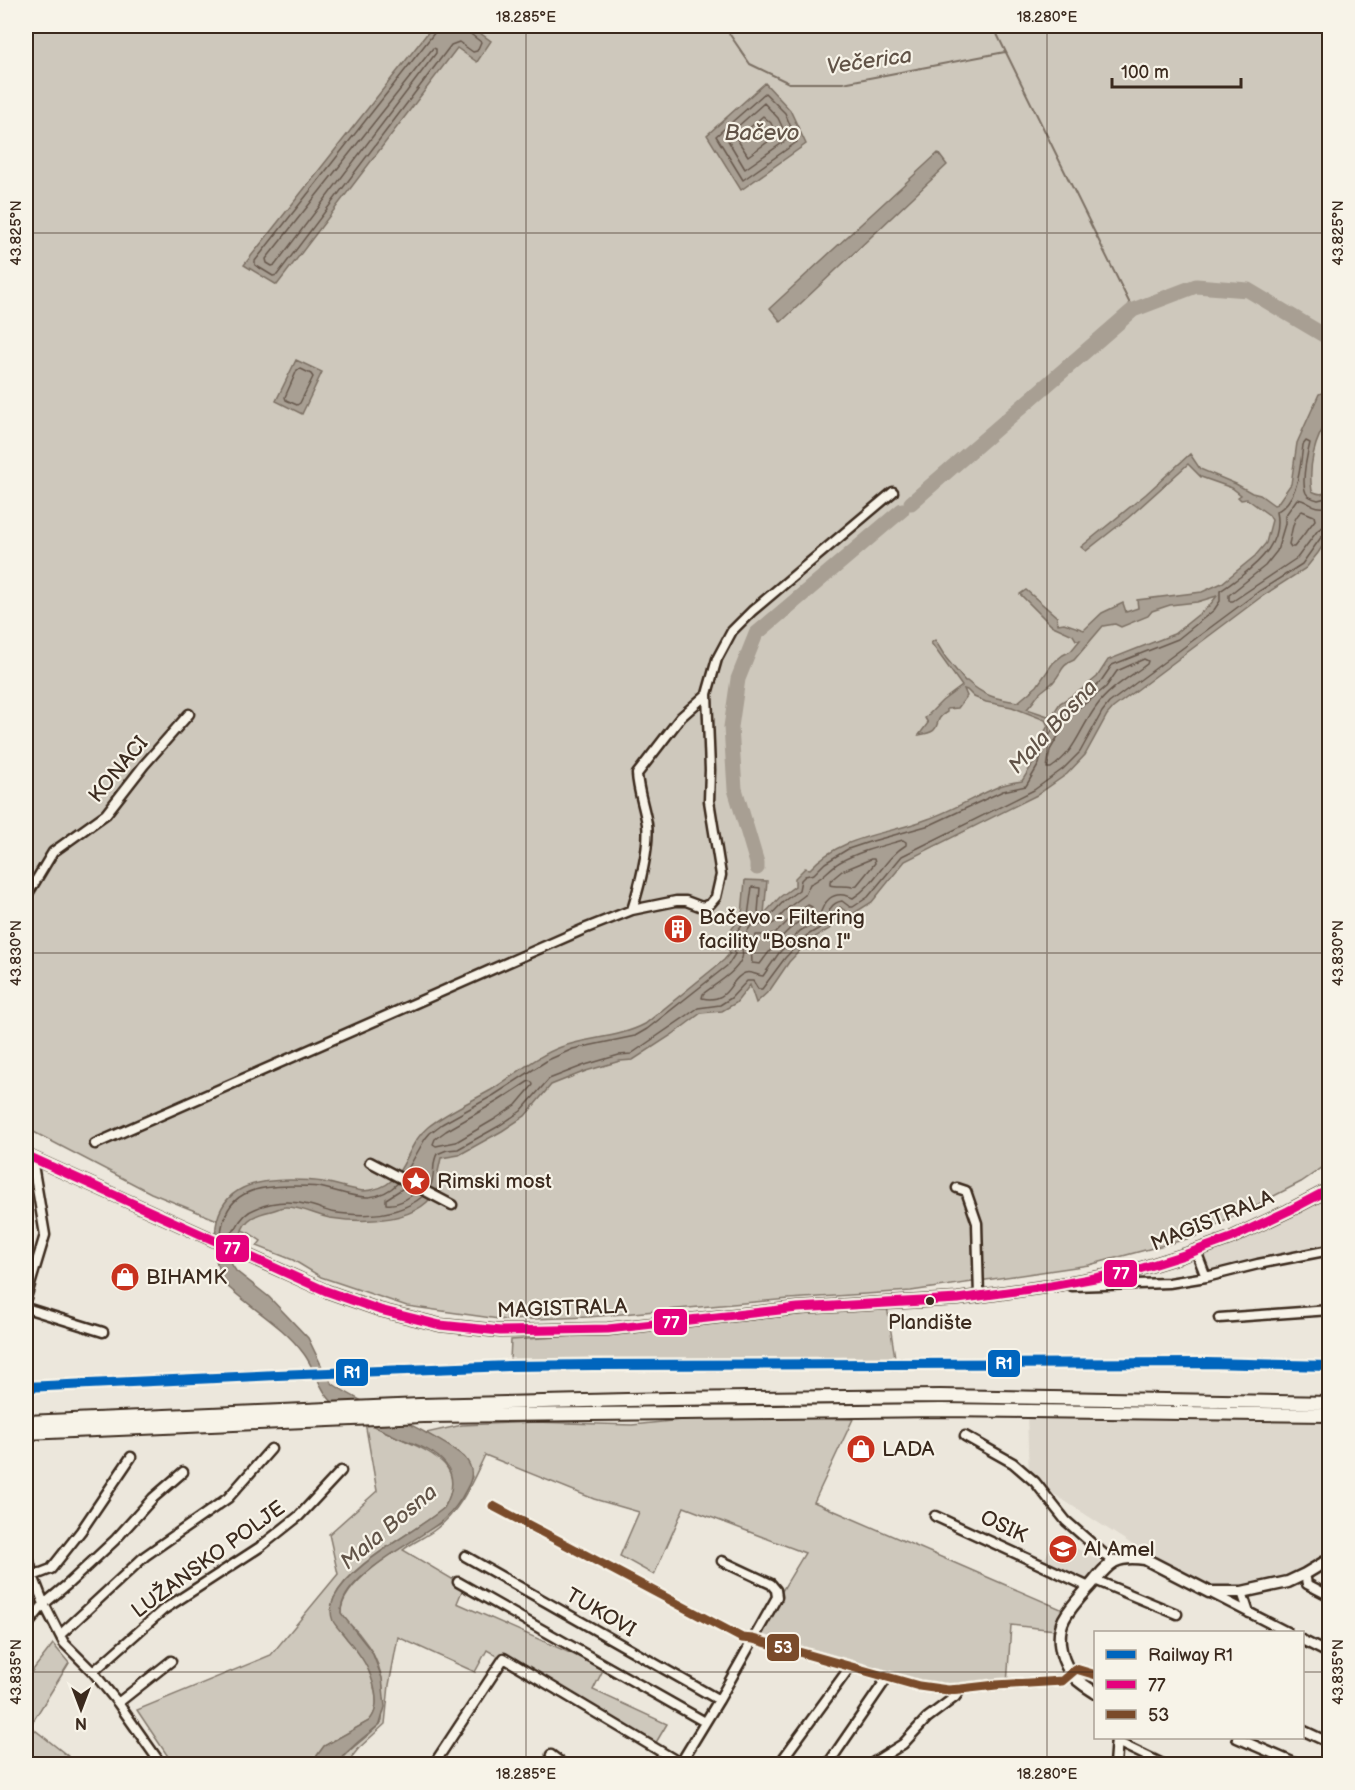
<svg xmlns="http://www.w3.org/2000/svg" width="1355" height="1790" font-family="'Balsamiq Sans',sans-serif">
<rect width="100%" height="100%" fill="#ece7dc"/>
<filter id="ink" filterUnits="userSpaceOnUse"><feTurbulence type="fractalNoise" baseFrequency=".0167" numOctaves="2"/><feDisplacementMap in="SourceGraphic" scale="12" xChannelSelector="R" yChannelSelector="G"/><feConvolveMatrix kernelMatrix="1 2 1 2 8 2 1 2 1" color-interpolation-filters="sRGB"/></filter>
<g filter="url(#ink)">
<!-- built -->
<path fill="#ddd7cc" d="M1329,1188V1246L1207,1273L1194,1247L1231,1238Z
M1027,1415L1329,1423V1559L1293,1578L1251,1589H1221L1184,1578L1029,1478Z
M1055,1537L1100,1561L1087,1583L1044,1561Z"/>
<!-- green -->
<path fill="#cec8bc" stroke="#84796d" stroke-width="1.5" d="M26,26H1329V1163L1301,1182L1194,1237L1089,1265L911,1291L789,1299L589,1317L506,1320L407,1306L321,1277L293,1260L257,1246L261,1241L249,1233L151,1193L26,1128Z
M887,1306L896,1364L510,1360L511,1340L620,1333Z
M721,1416L853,1419L814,1502L1068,1612L1055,1630L1011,1625L1007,1685L955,1687L915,1682L756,1634L805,1553L684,1507L654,1575L620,1556L639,1512L594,1499L485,1455C472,1482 461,1510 436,1529C426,1537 413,1542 403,1550L464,1586L457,1603L604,1668L593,1690L667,1724L654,1746L487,1650L475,1672L398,1637L389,1685L385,1724L359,1748L346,1764H337C351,1746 366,1739 380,1724L382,1721C385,1685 384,1664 360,1635C354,1627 345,1622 341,1613C340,1580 415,1539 440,1523L460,1501L472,1477L464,1457L426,1433L462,1425L535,1422L632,1425Z
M365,1422C378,1428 391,1434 404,1440C435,1454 468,1469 444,1508C413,1534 351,1562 334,1598C323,1622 354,1643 365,1661C370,1670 373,1680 375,1691C377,1702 377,1712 369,1721L324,1746L311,1764H173L137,1710L271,1655L338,1574L329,1534L377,1491Z
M53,1644L69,1663L30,1726L78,1764H26V1679Z"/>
<!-- water -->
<path fill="#a89f93" stroke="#7c7064" stroke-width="1.5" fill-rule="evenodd" d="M433,26H470L491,41L477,62L457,48L277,285L244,265Z
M765,83L790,110L806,144L741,190L707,135Z
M938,153L947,165L781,322L770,308Z
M296,360L322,372L302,414L276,401Z
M1329,390V420C1314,438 1308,468 1312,491C1320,495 1323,495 1329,489V536L1318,553L1306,568L1261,597L1113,708L1107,715L1085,755L1067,774L1037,795L905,861L872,902L851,915L840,907L834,914L831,928L810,940L789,962L770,990L756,1003L750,985L736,1003L722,1011L701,1013L673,1034L633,1060L620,1061L586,1071L551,1085L525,1116L502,1131L459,1155L441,1158C440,1163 439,1167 438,1172C438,1177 440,1181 438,1186C423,1224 363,1223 330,1218C315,1215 300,1206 285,1207C281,1207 276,1210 271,1211C258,1214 244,1218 241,1234L229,1241L228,1252L232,1265L236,1271L269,1297L308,1338L327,1377L333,1384C362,1404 396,1416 426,1433C437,1439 456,1449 465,1458C473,1467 473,1478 467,1488C461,1500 454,1511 443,1520C418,1541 339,1577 341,1613L372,1652L382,1678L385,1707L380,1724L358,1742L344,1755L337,1764H311L324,1746L369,1721C377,1712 377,1702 375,1691C371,1670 361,1655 347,1639C343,1633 336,1627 333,1621C330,1614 331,1605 334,1598C351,1563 413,1534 444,1508C452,1494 456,1479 446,1465C436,1451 415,1444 399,1438C379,1428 357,1420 338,1407C320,1394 316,1370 304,1354C283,1325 250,1308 225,1284C214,1266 214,1246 216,1226C222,1186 257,1180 290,1180C301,1180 312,1180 323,1182C336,1184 349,1189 363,1191C408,1189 401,1149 428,1127C447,1112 470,1102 491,1090C514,1076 536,1056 561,1047C588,1037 619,1038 645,1024L724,960L730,953L726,942L729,939L731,930L742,915L745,880L767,881L764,914L780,897L795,886V878L805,868L810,869C841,835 887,835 928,819C953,810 976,796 1000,786C1007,783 1015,782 1022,781L1034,762L1037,745L1048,726L1045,720L1012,707L986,702L974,697L967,690L964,689L967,696L958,708L947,709V712C929,722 947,731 919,735L928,723L925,718L942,701L962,686L931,643L935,640L946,658L965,681H967C984,696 996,699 1018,702L1037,686L1053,663L1063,655L1071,651L1080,640H1076L1073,635L1051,625L1020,594L1026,590L1057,617L1058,624L1064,623L1084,630L1102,613L1123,603L1126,612L1138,608L1137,600L1202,592L1222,583L1255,556L1266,543L1272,520L1269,515L1247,499L1241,500L1238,497L1241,495L1232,488L1201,477L1188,464L1128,518L1086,551L1081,547L1146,494L1190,454L1200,469L1236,484L1252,493L1260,495L1274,505L1277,504L1291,484L1297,443L1319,394ZM1217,596L1209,606L1174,634L1108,660L1097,677L1081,690L1060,703L1051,717L1027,709C1032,704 1035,699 1039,694C1043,689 1050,686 1054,681C1062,672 1061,665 1074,660L1103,626L1115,624L1121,627L1148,616L1152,611L1170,605L1197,602Z"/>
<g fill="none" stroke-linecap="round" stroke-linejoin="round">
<!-- shore -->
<path stroke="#67594d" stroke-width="1.5" d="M437,26L435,32L255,261V265L273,276L277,275L451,45L459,42L473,52L477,51L481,42L468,32L467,26
M433,48L436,49V53L275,265L272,266L267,263L266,259Z
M765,93L785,113L797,142L743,180L716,136Z
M764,103L778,118L788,139L745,169L726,137Z
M763,116L771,123L776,136L748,156L737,139Z
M301,369L311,374L313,377L300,403L297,405L286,400L285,397L297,370Z
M1330,506C1310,511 1310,500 1297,499L1285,516V524L1277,551L1265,566L1229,595V601H1233L1288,564L1297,558L1318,530L1323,527L1330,526
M1302,511L1314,516L1315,520L1294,547H1291L1289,544C1292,533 1292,518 1302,511Z
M1144,659L1148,661L1147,664C1130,677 1108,689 1096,707C1079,730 1076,751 1051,768H1047L1050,750L1060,733L1062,725L1070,713L1089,701L1106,687L1117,671Z
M903,840L906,842V845C884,858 875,885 853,898C832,888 823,902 818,920L800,931L779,953L763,976C757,976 752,971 745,973C728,979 731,1004 702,998L703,994C715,984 736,973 742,958C744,953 741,949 742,944C742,936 749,929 753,923L766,926L774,923L789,907L805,895L810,884C822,880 829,868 840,862C860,851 882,846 903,840Z
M871,859H874L875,863L857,885L852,887C845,885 835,887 830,885V881L842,871Z
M808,905L812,907L810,915C788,926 774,945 760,964L752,963L751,944L756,935H768L777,932L795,914Z
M529,1081L532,1082L533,1085L516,1105L495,1119L456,1142L436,1146L433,1144L435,1139L446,1131L498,1101Z
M405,1174L425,1139L430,1133L442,1124L494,1095L548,1060L573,1049L635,1036L647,1029L728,965L735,954L733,944L736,933L748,916L752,887L760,888L758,912L762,917L768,918L784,901L799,890L801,880L805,876L814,874L825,863L848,849L869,842L930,825L1003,791L1026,786L1039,764L1043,747L1053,729L1054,722L1064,707L1085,695L1101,681L1112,665L1178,639L1214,610L1220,601V591C1227,587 1233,582 1240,577C1262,560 1282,541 1276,512C1299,500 1300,468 1303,445L1306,441L1310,443C1307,455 1301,482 1306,493C1308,497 1314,499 1318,500L1330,497
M398,1183C391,1190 380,1196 369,1197C352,1198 336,1190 319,1187C310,1186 301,1186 291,1186C255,1186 225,1192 221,1234L225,1236C229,1234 234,1231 236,1228C240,1220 246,1212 255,1209C273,1201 290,1200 309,1205C316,1206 323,1210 331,1212C362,1217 398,1217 423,1196
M405,1187L386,1199V1204C397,1206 407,1199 416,1192
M430,1187C436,1177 431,1164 437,1154L447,1150L458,1149L499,1126L521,1111L549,1079L585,1065L619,1055L631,1054L698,1008L720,1005L731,998L747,981H753L758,989H762L785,958L806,936L825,925C828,914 829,903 842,901L850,907H853L868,897L902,856L1034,790L1063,769L1080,752L1102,712L1109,703L1258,592L1302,564L1322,536L1330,533"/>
<!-- stream -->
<path stroke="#7c7064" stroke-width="2" d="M724,26L750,64L789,83H843L1005,52
M993,26L1133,310"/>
<!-- river -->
<path stroke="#a89f93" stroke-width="15" d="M911,503L1133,310L1196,286L1248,290L1327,337
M757,868V863L735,789L731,727L738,679L756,634L902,510"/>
<!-- minor casing -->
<g stroke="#3b2a1e" stroke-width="13">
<path id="minor" d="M26,897L53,852L106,814L144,765L189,714
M632,910C639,888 650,847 647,824C644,806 638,791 637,774L681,717L707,694
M95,1144L584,929L632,910L676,901H686L702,907L710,904L716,897L721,875L709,801L710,770L707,694L717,659L732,631L752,611L893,492
M370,1162L452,1205
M957,1188L966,1191L977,1223L979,1297
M1196,1251L1206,1277
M1072,1286L1169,1283L1206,1277L1258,1264L1330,1250
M26,1298L45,1235L32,1159
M26,1308L103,1332
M1219,1318L1330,1310
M965,1436L1013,1463L1035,1482L1066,1521L1113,1562
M493,1506L742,1638L753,1639L919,1686L948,1690L961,1689L996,1685L1062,1681L1076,1669L1096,1675
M935,1516L1089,1587
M26,1550L33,1576L44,1604L64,1643L93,1672L118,1703L161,1764
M465,1556L719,1700
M1305,1574L1307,1584L1330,1596
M33,1576L51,1569L81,1531L131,1457
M1095,1580L1177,1614
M458,1582L705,1722
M1209,1592L1287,1632
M1242,1592L1249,1613
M26,1627L44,1604L68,1584L115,1540L153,1498L183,1472
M60,1635L145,1556L228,1498L271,1449
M1302,1640L1330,1654
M93,1672L163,1610L260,1547L299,1516L341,1471
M118,1703L171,1661
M1302,1730L1330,1743
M1237,1738L1297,1764
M1117,1742L1163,1764
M551,1755L563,1764
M434,1764L504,1658L680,1763
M680,1764L719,1700L777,1597L776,1590L771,1584L722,1561
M779,1764L850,1667
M828,1764L887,1678
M871,1764L903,1744L927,1718L955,1697L961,1689"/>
</g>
<!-- major casing -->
<g stroke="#3b2a1e" stroke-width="15">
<path id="major" d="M26,1155L326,1291L380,1310L440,1325L500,1331L608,1329L798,1308L958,1299L1051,1286L1133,1271L1184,1255L1231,1238L1288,1211L1330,1189
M1096,1693C1087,1687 1076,1681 1070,1672C1060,1657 1056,1635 1064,1619C1071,1606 1081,1596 1090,1586C1108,1565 1114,1554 1145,1559L1209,1592H1242L1288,1582L1305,1574L1330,1559
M1115,1764L1117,1738"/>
</g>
<!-- highway casing -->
<g stroke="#3b2a1e" stroke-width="16">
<path id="highway" d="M26,1422L420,1405L669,1399L940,1396L1330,1403
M26,1433L423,1416L941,1410L1330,1415"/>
</g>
<!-- minor -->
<use href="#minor" stroke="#f7f3e8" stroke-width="8"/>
<!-- major -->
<use href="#major" stroke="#f7f3e8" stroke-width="10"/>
<!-- highway -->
<use href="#highway" stroke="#f7f3e8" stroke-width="12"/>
<!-- bus-1 casing -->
<g stroke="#f7f3e8" stroke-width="14">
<path id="bus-1" d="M26,1155L326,1291L380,1310L440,1325L500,1331L608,1329L798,1308L958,1299L1051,1286L1133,1271L1184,1255L1231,1238L1288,1211L1330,1189"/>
</g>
<!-- bus-2 casing -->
<g stroke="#f7f3e8" stroke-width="14">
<path id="bus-2" d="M493,1506L742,1638L753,1639L919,1686L948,1690L961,1689L996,1685L1062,1681L1076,1669L1096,1675"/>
</g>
<!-- bus-1 -->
<use href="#bus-1" stroke="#e5007d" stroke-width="9"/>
<!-- bus-2 -->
<use href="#bus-2" stroke="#7a4b2a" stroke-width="9"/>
<!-- rail-1 casing -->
<g stroke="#f7f3e8" stroke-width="15">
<path id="rail-1" d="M26,1387L277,1375L510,1366L593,1365L1206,1363L1330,1366"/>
</g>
<!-- rail-1 -->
<use href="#rail-1" stroke="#0065bd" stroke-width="10"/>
</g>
</g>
<!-- ticks -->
<path fill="none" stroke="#3b2a1e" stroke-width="1.5" stroke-opacity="0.45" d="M526,26V1764M1047,26V1764M26,233H1330M26,953H1330M26,1672H1096M1302,1672H1330"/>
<!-- icons -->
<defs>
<g id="building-disc" transform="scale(1.5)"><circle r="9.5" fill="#c8321e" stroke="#f7f3e8"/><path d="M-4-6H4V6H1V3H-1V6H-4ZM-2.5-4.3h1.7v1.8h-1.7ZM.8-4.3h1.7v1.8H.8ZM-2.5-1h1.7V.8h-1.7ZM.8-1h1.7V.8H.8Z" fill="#fff"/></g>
<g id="sight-disc" transform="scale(1.5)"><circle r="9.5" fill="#c8321e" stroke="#f7f3e8"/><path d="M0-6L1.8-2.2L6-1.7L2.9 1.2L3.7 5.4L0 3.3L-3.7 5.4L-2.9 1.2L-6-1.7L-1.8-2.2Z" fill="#fff"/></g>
<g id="shop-disc" transform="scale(1.5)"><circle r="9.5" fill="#c8321e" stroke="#f7f3e8"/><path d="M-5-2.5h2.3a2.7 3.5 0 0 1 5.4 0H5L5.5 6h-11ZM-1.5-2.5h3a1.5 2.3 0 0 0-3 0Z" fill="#fff"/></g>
<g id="school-disc" transform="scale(1.5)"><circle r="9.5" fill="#c8321e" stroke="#f7f3e8"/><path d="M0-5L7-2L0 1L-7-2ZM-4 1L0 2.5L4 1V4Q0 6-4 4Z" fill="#fff"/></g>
</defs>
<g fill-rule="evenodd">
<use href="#building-disc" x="678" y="929"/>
<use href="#sight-disc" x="416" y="1181"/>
<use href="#shop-disc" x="125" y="1277"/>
<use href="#shop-disc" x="861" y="1449"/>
<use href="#school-disc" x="1063" y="1549"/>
</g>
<!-- markers -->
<circle fill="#3b2a1e" stroke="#f7f3e8" stroke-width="2" cx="930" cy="1301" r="5"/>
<g text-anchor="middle" stroke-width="4.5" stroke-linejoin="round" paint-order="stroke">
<!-- bus labels -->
<g font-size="20" fill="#3b2a1e" stroke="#f7f3e8">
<text x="930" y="1329">Plandište</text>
</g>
<!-- street labels -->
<g font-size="21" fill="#3b2a1e" stroke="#f7f3e8">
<text transform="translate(118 769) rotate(-50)" y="7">KONACI</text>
<text transform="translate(1212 1220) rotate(-22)" y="7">MAGISTRALA</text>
<text transform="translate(562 1308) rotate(-2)" y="7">MAGISTRALA</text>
<text transform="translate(1004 1526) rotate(25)" y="7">OSIK</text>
<text transform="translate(208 1559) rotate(-36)" y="7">LUŽANSKO POLJE</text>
<text transform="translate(601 1612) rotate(30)" y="7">TUKOVI</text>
</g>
<!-- poi labels -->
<g font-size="21" fill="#3b2a1e" stroke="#f7f3e8" text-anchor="start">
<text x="699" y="924">Bačevo - Filtering<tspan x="699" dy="24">facility "Bosna I"</tspan></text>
<text x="437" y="1188">Rimski most</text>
<text x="146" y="1284">BIHAMK</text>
<text x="882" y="1456">LADA</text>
<text x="1084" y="1556">Al Amel</text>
</g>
<!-- water labels -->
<g font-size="22" font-style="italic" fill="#615347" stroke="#f7f3e8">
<text transform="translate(869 60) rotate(-8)" y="8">Večerica</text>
<text x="762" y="140">Bačevo</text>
<text transform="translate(1052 726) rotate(-47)" y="8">Mala Bosna</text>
<text transform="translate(388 1526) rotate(-40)" y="8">Mala Bosna</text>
</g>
</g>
<g stroke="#f7f3e8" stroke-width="2">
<rect x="215" y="1234" width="35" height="29" rx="6" fill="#e5007d"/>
<rect x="1103" y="1259" width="35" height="29" rx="6" fill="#e5007d"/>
<rect x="653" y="1308" width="35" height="28" rx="6" fill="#e5007d"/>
<rect x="987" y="1349" width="34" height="29" rx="6" fill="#0065bd"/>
<rect x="335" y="1358" width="34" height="29" rx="6" fill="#0065bd"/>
<rect x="766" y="1633" width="34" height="29" rx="6" fill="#7a4b2a"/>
</g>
<g font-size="16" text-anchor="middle" font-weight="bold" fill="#fff">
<text x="232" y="1254">77</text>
<text x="1121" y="1279">77</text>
<text x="671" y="1328">77</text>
<text x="1004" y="1369">R1</text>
<text x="352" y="1378">R1</text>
<text x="783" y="1653">53</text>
</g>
<!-- margin -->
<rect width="1355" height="1790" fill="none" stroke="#f7f3e8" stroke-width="66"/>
<!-- legend -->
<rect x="1094" y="1631" width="210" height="108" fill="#f7f3e8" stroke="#aca397" stroke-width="1.5"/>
<rect x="1106" y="1650" width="30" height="9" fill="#0065bd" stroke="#aca397" stroke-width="1.5"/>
<text x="1148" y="1661" font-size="18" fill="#3b2a1e">Railway R1</text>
<rect x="1106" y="1680" width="30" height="9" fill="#e5007d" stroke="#aca397" stroke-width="1.5"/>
<text x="1148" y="1691" font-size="18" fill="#3b2a1e">77</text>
<rect x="1106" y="1710" width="30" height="9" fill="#7a4b2a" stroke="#aca397" stroke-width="1.5"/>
<text x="1148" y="1721" font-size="18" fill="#3b2a1e">53</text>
<!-- north arrow -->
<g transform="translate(81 1709) rotate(180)" stroke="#f7f3e8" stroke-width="4.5" paint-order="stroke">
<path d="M0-4.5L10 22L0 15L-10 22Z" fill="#3b2a1e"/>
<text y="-9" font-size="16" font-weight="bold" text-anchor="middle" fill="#3b2a1e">N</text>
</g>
<!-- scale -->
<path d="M1112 78v9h129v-9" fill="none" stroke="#3b2a1e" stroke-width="3"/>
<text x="1121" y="78" font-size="18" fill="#3b2a1e" stroke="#f7f3e8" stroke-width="4.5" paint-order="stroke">100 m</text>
<rect x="33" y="33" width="1289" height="1724" fill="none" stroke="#3b2a1e" stroke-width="2"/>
<g font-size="15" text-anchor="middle" fill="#3b2a1e">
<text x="526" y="22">18.285°E</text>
<text x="1047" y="22">18.280°E</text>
<text transform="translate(1338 233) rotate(-90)" y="5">43.825°N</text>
<text transform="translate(16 233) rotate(-90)" y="5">43.825°N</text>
<text transform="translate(1338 953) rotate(-90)" y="5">43.830°N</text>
<text transform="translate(16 953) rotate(-90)" y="5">43.830°N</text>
<text transform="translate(1338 1672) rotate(-90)" y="5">43.835°N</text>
<text transform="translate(16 1672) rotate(-90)" y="5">43.835°N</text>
<text x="526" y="1779">18.285°E</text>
<text x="1047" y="1779">18.280°E</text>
</g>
</svg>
